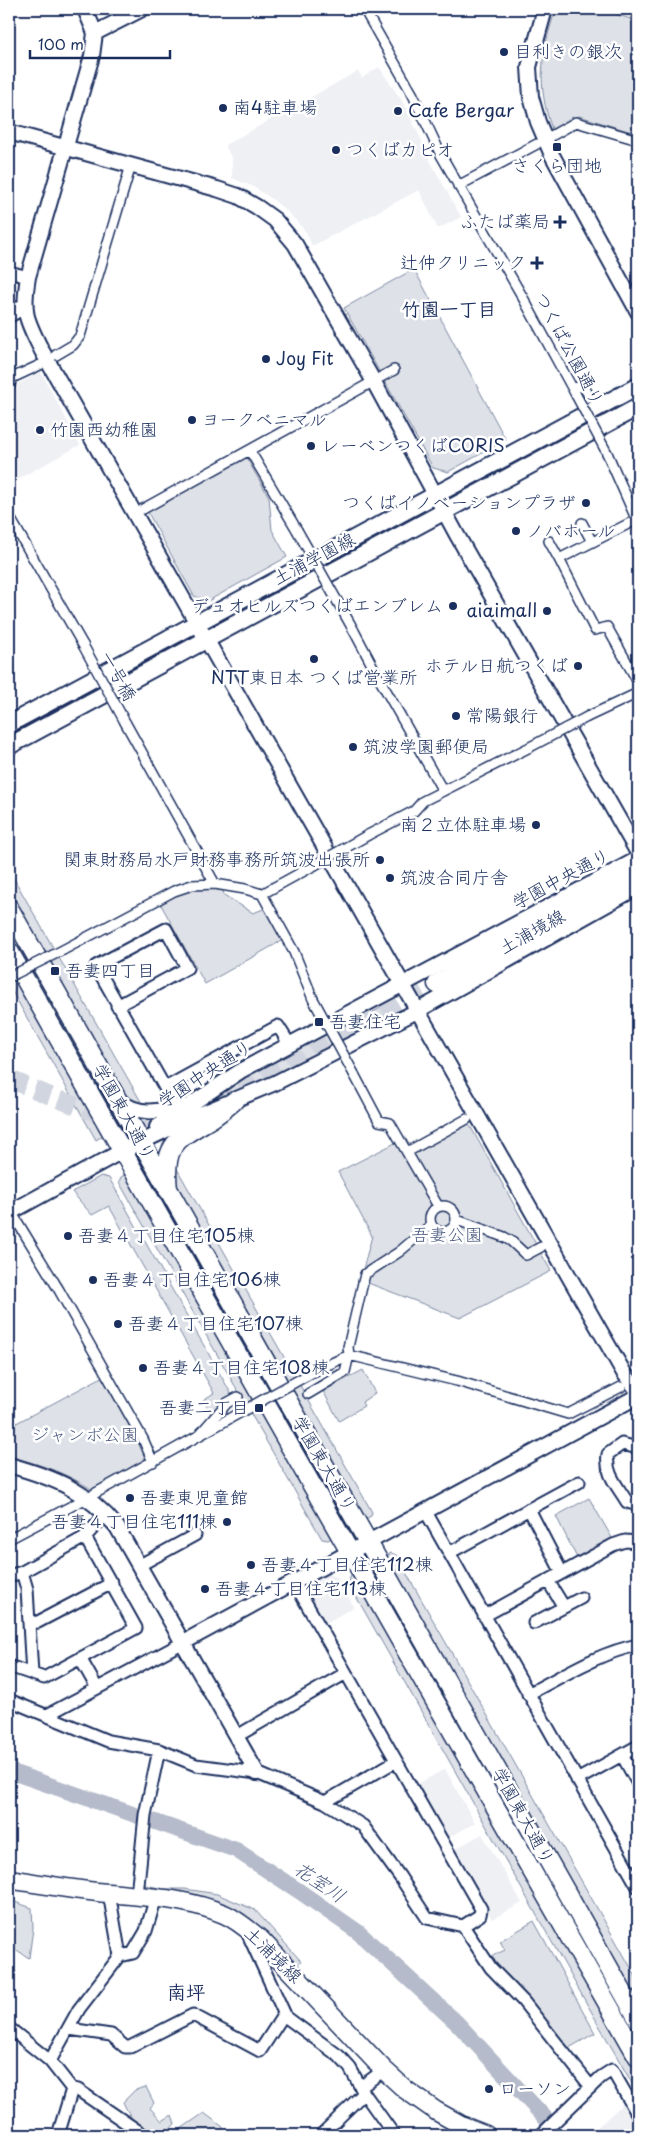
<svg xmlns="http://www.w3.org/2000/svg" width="647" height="2144" font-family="'Playpen Sans','Klee One',sans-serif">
<rect width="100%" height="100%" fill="#fff"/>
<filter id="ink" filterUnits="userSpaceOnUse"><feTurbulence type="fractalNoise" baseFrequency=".02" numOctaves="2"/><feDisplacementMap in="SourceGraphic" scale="10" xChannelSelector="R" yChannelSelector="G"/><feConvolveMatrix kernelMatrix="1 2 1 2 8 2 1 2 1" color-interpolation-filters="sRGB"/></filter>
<g filter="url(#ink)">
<!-- built -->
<path fill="#eff0f4" d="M379,67L402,101L429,155V159L461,217L438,229L419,190L312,246L306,232L289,213L272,199L254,187L232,178V159L225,145L358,71L362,78Z
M41,372L80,445L9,484V414L18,384Z
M327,1574L337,1577L354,1607L324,1624L305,1591L306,1585Z
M445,1769L475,1823L446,1839L416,1785Z
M482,1834L522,1903L492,1919L453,1850Z
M625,2102L638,2123V2135H589Z"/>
<!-- green -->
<path fill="#dee1e7" stroke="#7c88a2" d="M100,9H127L115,15L101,11Z
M556,9H597L638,21V134L579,116L552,129C536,85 541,52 556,9Z
M414,269L506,440L448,472L433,468L344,308Z
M246,457L269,497L272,530L287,557L208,601L194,596L147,511Z
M9,870L144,1107L126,1098L9,893Z
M205,887L223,891L224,895L253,913L266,908L283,940L205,984L160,903L191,889Z
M9,963L106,1134L96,1140L9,986Z
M390,1005L394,1011L389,1017L269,1081L182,1118L236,1081L311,1040L353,1023L384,1006Z
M469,1124L551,1271L460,1318L360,1280L372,1236L338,1172L397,1142L406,1157Z
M172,1160L372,1512L371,1516L364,1520L175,1186Z
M128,1173L334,1537L328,1540L322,1539L119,1182L121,1177Z
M101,1176L109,1178L233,1397L211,1414L203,1400L214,1393L109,1206L92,1215L72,1192Z
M363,1370L375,1393L362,1402L364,1406L339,1421L323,1391Z
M102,1377L147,1458L93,1490C64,1472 42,1465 9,1456V1427Z
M589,1498L612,1538L577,1558L556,1516Z
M391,1553L396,1555L638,1980V2003L385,1557Z
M355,1574L638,2071V2094L349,1584L350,1577Z
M141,1884L164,1889H185L217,1894L255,1910L301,1961L294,1967L256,1929L145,1890Z
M9,1900L32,1908L33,1928L29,1958L12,1947L14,1942L12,1938L9,1937Z
M534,1921L595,2033L569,2048L527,1996L497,1968L490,1957L505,1950L500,1941Z
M146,2087L154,2103L150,2108L162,2121L172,2115L175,2124C171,2128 164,2134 159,2135C143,2138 128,2114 123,2102L135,2090Z
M204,2113L223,2127L224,2135H172Z"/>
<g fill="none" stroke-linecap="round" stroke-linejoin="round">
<!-- river -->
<path stroke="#b5bbca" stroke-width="16" d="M9,1771L236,1850L299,1891L358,1932L457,2023L548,2121"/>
<!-- primary-tunnel -->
<path stroke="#d1d5df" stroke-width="18" stroke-dasharray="18 9" stroke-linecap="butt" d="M9,1079C45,1093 96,1118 135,1119C198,1120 257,1081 310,1052C352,1029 395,1006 437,984"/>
<!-- pedestrian casing -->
<g stroke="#1b2f5e" stroke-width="12">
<path id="pedestrian" d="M364,9L413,95L441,155L522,296L576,395
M553,135L576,122L638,140
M458,186L537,144
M56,355L73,345L80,336L129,172
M381,377L394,370
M9,389L12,378L40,365
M573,389L583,385L588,394
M250,451L297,530
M607,453L638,523
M143,509L367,385
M9,516L83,645
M582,523L592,542
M549,541L559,559L636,520
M559,559L595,630L607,627L638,682
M353,629L380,680L443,791
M587,717L638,693
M125,722L215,884L245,889L262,894L294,952L313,999
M368,835L414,811L423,801L443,791L530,747
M262,894L313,866
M63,950L174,891L192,885L215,884
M354,1074L379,1121L390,1123L438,1206
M407,1152L467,1119
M430 1219a13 13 0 1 1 26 0a13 13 0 1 1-26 0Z
M15,1218L59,1290L143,1439L153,1462
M457,1220L504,1237L511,1241L526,1255L541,1247
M315,1371L349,1355L457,1381L568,1414L621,1387
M308,1394L345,1372L349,1355L348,1347L365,1274L399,1252L431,1225
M201,1433L227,1403L238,1397
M94,1494L243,1411
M9,1539L81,1501"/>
</g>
<!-- minor casing -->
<g stroke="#1b2f5e" stroke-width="15">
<path id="minor" d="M9,272L28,277
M117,1006L187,968L166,929L96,966L165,1088L278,1026L290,1045
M638,1448L622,1444L608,1454C605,1474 617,1485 627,1502L638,1505
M529,1509L562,1573
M426,1512L638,1887
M449,1553L579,1482
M140,1565L195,1535
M22,1572L27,1589L32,1674
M9,1576L22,1572L85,1537L106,1514
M548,1581L564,1607
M294,1582L481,1909L480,1915L463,1926
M484,1616L613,1545L625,1541L638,1542
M29,1623L38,1622L112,1583
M534,1623L581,1598
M80,1658L97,1688
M9,1666L44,1678L136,1628L85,1537
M528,1694C565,1675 598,1653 638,1645
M9,1700L108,1741L159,1750L196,1765L257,1773L325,1802L363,1826L400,1877L427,1918L463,1926L491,1968L523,2001L591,2087
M47,1715L184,1642
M237,1736L346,1673
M622,1755L638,1784
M577,1780L638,1746
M325,1802L396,1761
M137,1895L145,1815L159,1750
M247,1932L286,2017L339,2056L350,2068L364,2093L394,2135
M120,1956L133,1953L146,1931L156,1897
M9,2028L50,2061L72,2089L58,2135
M69,2029L111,2035L125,2047H130L193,2015L260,2051L284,2014
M50,2061L79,2009L120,1956L109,1893
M361,2087L384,2070
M72,2089L78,2090L144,2135
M321,2135L364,2093
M541,2135L601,2077L612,2070L638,2115"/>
</g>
<!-- tertiary casing -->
<g stroke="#1b2f5e" stroke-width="18">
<path id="tertiary" d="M85,9L95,33L92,56L28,277C22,313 26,319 42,351L624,1373L638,1391
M545,9L529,67L531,97L538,122L552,155L638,312
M95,33L142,9
M9,132L217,189L238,196L257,207L275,220L295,244L374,382L457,535L638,853
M9,315L24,306
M117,1099C137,1116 157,1113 181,1105
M157,1127L242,1070L638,859
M9,1213L122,1151L196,1116L275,1083L417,1011L638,887
M9,1465C55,1478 86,1490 117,1527L257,1773
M184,1642L638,1396"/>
</g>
<!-- secondary casing -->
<g stroke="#1b2f5e" stroke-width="20">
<path id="secondary" d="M9,724L638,386
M9,746L638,407"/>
</g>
<!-- primary casing -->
<g stroke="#1b2f5e" stroke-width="21">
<path id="primary" d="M9,908L638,2019
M9,951C217,1320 428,1689 638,2057
M437,984L608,890L626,879L638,862
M168,1190C163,1143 176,1140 212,1118C220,1113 227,1107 234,1101
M9,1879C42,1884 74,1890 108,1893C147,1897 187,1898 224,1914C238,1920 250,1931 261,1940L384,2070L406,2090L436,2111L463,2126L486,2135"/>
</g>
<!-- pedestrian -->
<use href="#pedestrian" stroke="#fff" stroke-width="9"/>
<!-- minor -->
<use href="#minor" stroke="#fff" stroke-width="11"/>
<!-- tertiary -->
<use href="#tertiary" stroke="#fff" stroke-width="14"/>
<!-- secondary -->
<use href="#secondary" stroke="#fff" stroke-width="16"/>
<!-- primary -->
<use href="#primary" stroke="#fff" stroke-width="18"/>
<!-- pedestrian-bridge casing -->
<g stroke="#1b2f5e" stroke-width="12" stroke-linecap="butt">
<path id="pedestrian-bridge" d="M576,395L607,453
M297,530L353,629
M83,645L125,722
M530,747L587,717
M313,866L368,835
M9,977L63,950
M313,999L354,1074
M243,1411L315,1371"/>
</g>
<!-- pedestrian-bridge -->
<use href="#pedestrian-bridge" stroke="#fff" stroke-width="9"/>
</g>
</g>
<!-- markers -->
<g fill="#1b2f5e" stroke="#fff" stroke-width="2">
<circle cx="504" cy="52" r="5"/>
<circle cx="223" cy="108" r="5"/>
<circle cx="398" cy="111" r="5"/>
<rect x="552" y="142" width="10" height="10" rx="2.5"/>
<circle cx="336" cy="150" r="5"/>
<path d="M557.5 214.5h5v5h5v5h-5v5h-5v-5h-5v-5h5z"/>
<path d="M534.5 255.5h5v5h5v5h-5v5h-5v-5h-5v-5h5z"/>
<circle cx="266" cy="359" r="5"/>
<circle cx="192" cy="420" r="5"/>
<circle cx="40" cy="430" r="5"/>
<circle cx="311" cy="446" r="5"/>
<circle cx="586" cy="503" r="5"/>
<circle cx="516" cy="531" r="5"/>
<circle cx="453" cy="606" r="5"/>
<circle cx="547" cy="611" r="5"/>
<circle cx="314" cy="659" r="5"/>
<circle cx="578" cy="666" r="5"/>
<circle cx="456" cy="716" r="5"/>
<circle cx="353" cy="747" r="5"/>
<circle cx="536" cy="825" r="5"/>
<circle cx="380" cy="860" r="5"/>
<circle cx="390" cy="878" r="5"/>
<rect x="50" y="966" width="10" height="10" rx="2.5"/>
<rect x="314" y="1017" width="10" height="10" rx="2.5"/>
<circle cx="68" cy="1236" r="5"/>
<circle cx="93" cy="1280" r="5"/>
<circle cx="118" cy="1324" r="5"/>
<circle cx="143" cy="1368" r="5"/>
<rect x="254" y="1403" width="10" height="10" rx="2.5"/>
<circle cx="130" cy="1498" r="5"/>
<circle cx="227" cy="1522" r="5"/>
<circle cx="251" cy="1565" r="5"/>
<circle cx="205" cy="1589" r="5"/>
<circle cx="489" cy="2089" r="5"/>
</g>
<g text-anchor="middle" stroke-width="5" stroke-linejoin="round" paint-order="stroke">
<!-- poi labels -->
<g font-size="18" fill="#1b2f5e" stroke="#fff" text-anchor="start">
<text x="514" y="58">目利きの銀次</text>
<text x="233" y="114">南4駐車場</text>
<text x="408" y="117">Cafe Bergar</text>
<text x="346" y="156">つくばカピオ</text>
<text x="557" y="172" text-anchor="middle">さくら団地</text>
<text x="550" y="228" text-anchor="end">ふたば薬局</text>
<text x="526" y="269" text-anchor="end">辻仲クリニック</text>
<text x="276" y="365">Joy Fit</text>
<text x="202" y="426">ヨークベニマル</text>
<text x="50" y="436">竹園西幼稚園</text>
<text x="321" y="452">レーベンつくばCORIS</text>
<text x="576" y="509" text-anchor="end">つくばイノベーションプラザ</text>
<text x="526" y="537">ノバホール</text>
<text x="443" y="612" text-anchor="end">デュオヒルズつくばエンブレム</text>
<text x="537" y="617" text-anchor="end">aiaimall</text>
<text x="568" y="672" text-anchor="end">ホテル日航つくば</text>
<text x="314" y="684" text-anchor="middle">NTT東日本 つくば営業所</text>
<text x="466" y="722">常陽銀行</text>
<text x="363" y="753">筑波学園郵便局</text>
<text x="526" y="831" text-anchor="end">南２立体駐車場</text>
<text x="370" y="866" text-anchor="end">関東財務局水戸財務事務所筑波出張所</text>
<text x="400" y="884">筑波合同庁舎</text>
<text x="65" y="977">吾妻四丁目</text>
<text x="329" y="1028">吾妻住宅</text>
<text x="78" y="1242">吾妻４丁目住宅105棟</text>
<text x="103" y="1286">吾妻４丁目住宅106棟</text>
<text x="128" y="1330">吾妻４丁目住宅107棟</text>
<text x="153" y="1374">吾妻４丁目住宅108棟</text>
<text x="249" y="1414" text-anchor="end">吾妻二丁目</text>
<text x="140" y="1504">吾妻東児童館</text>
<text x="217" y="1528" text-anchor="end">吾妻４丁目住宅111棟</text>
<text x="261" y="1571">吾妻４丁目住宅112棟</text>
<text x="215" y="1595">吾妻４丁目住宅113棟</text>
<text x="499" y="2095">ローソン</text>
</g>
<!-- street labels -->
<g font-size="18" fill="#1b2f5e" stroke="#fff">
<text transform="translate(569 349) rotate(62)" y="6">つくば公園通り</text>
<text transform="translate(314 559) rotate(-28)" y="6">土浦学園線</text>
<text transform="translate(118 676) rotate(61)" y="6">一号橋</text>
<text transform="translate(561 879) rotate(-28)" y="6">学園中央通り</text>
<text transform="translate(532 932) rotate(-29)" y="6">土浦境線</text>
<text transform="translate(205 1074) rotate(-33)" y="6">学園中央通り</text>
<text transform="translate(124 1112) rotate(61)" y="6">学園東大通り</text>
<text transform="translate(324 1464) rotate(60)" y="6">学園東大通り</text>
<text transform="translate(523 1816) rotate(61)" y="6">学園東大通り</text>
<text transform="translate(273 1955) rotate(44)" y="6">土浦境線</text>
</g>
<!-- park labels -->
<g font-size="18" fill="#4c5c80" stroke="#fff">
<text x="447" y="1241">吾妻公園</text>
<text x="85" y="1441">ジャンボ公園</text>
</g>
<!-- neighbourhood labels -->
<g font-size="19" font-weight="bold" fill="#1b2f5e" stroke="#fff">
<text x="449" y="316">竹園一丁目</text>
<text x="186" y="1999">南坪</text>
</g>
<!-- water labels -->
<g font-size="19" font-style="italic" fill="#49597e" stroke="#fff">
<text transform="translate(320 1882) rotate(34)" y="7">花室川</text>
</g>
</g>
<!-- margin -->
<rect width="647" height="2144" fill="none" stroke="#fff" stroke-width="30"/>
<rect x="15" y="15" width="617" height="2114" fill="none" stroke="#1b2f5e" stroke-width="2" filter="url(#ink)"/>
<!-- scale -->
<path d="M30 50v8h140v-8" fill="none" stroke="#1b2f5e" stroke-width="2.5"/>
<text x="38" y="50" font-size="15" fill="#1b2f5e" stroke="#ffffff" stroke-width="4" paint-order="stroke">100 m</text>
</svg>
